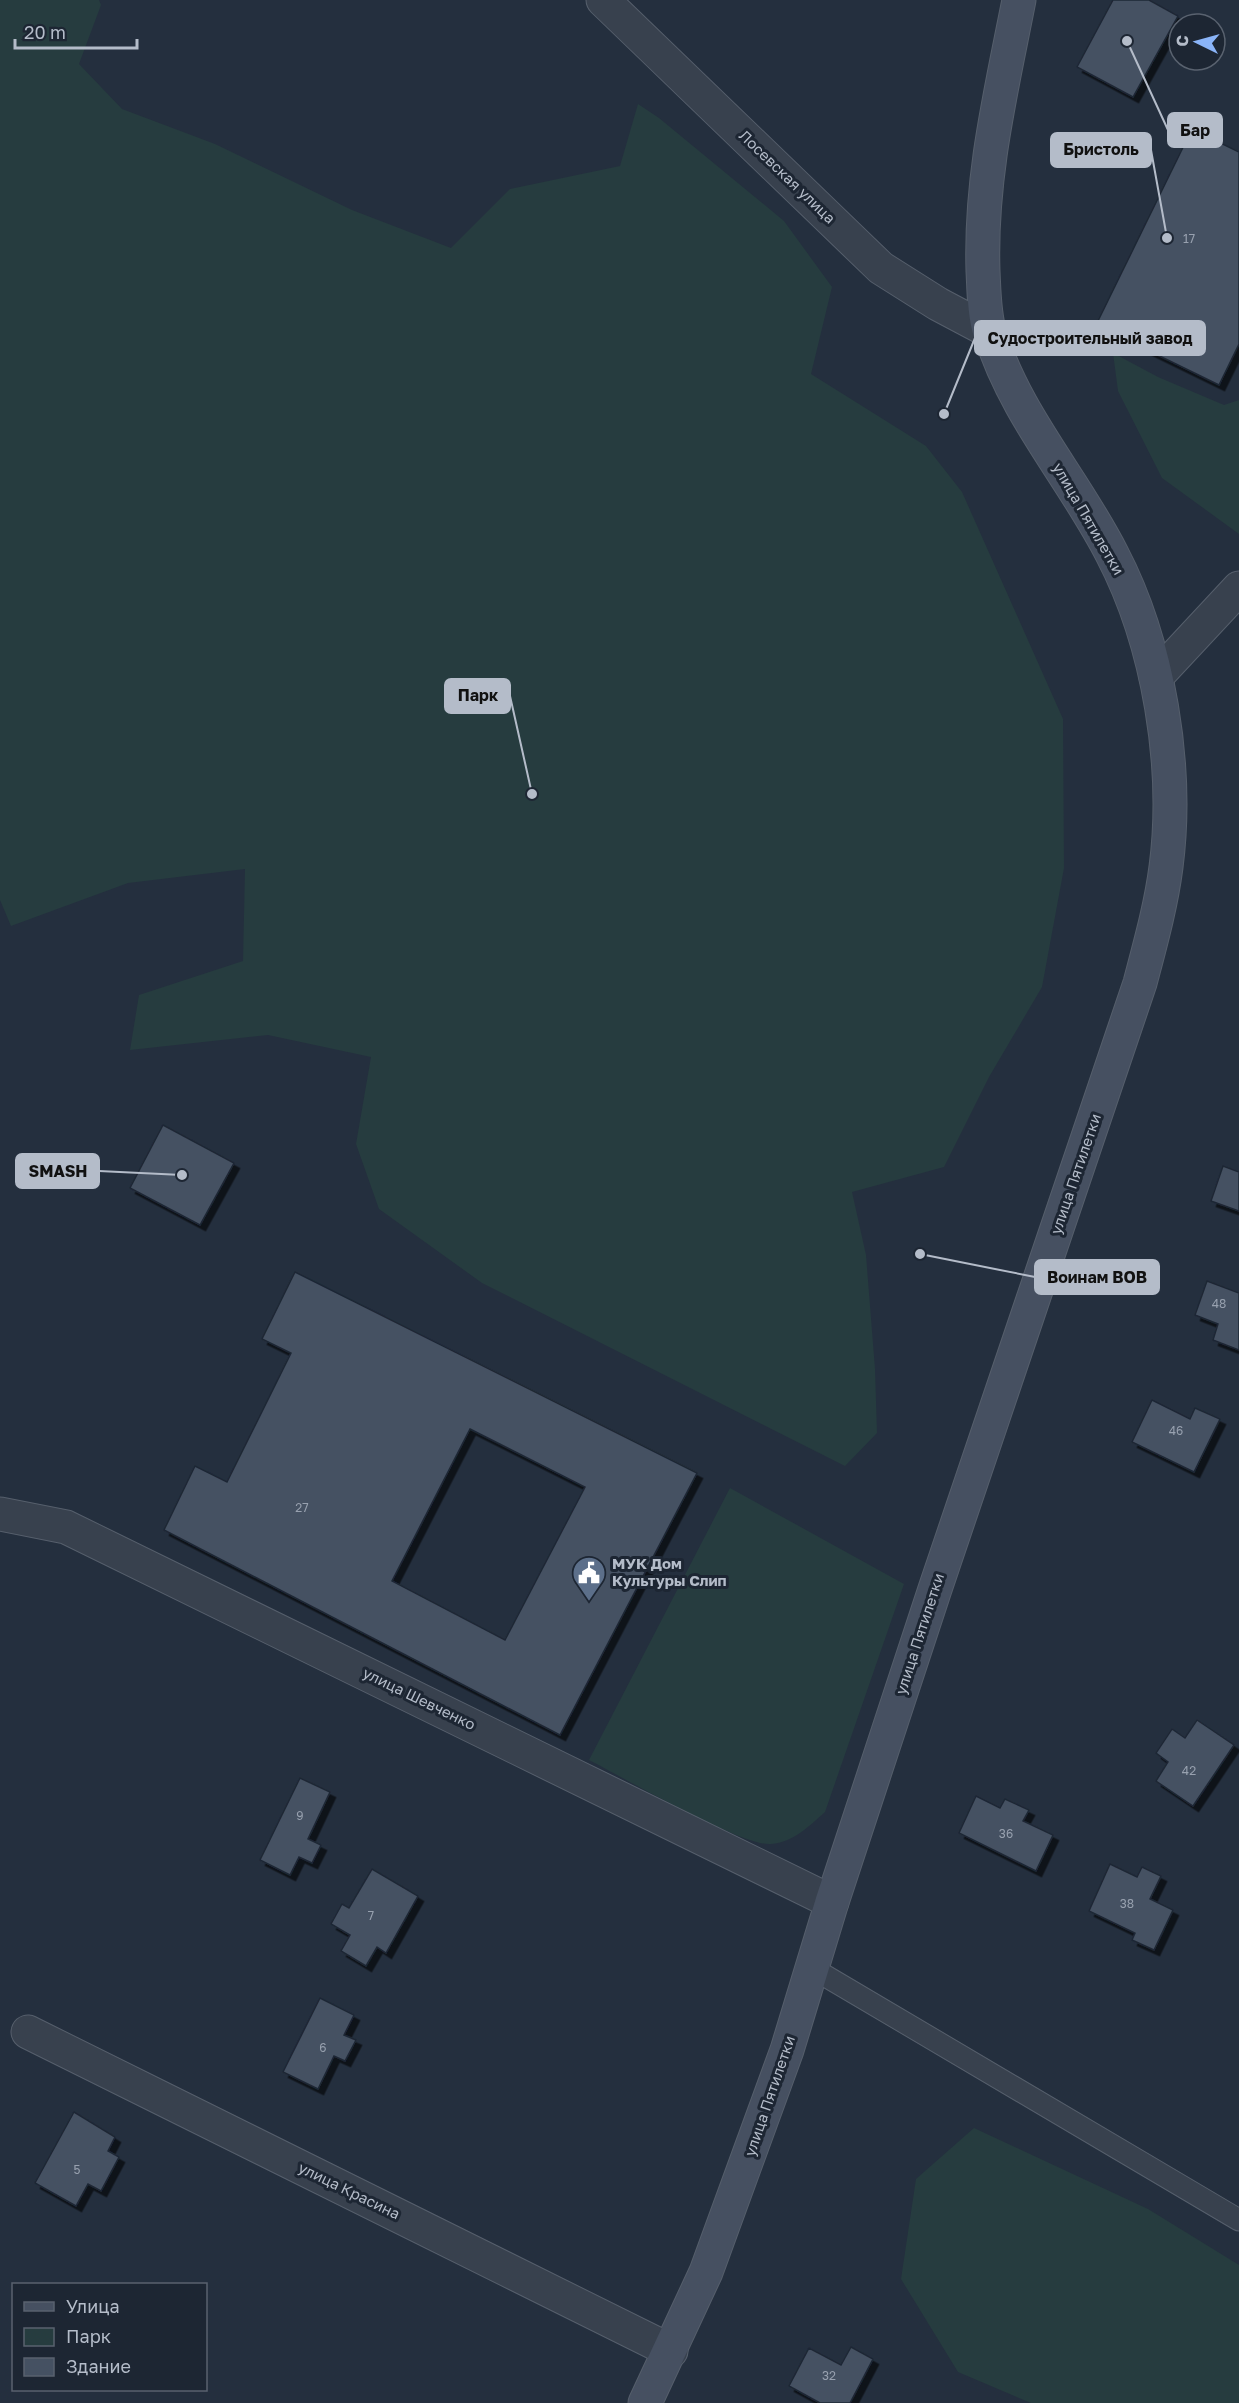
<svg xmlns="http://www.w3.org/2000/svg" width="1239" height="2403" font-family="'Golos Text',sans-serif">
<defs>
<filter id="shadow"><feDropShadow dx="5.5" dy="5.5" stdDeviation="0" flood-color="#0009"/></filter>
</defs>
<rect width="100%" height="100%" fill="#242f3e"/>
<!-- green -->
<path fill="#263c3f" d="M0,0H99L101,5L79,64L122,109L215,144L352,210L451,248L510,189L620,166L638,104L659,118L784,221L832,287L811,374L926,446L962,492L1063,719L1064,868L1042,987L989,1077L944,1167L852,1192L866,1255L875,1369L877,1433L845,1466L482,1283L379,1209L356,1144L371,1057L268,1035L130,1050L139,995L243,961L245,869L128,883L11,926L0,900Z
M1113,353L1158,377L1224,405L1239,400V534L1162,478L1118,391Z
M730,1488L904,1584L825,1812C809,1826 794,1842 771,1844C742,1847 621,1776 589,1760Z
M974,2128L1148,2209L1239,2265V2403H1031L958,2372L901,2279L916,2179Z"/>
<!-- building -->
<path fill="#455162" stroke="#1f2835" stroke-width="1.5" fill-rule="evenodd" filter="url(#shadow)" d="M1113,0H1149L1178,16L1133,97L1077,67Z
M1192,129L1239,152V344L1219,385L1096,325Z
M163,1125L234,1163L200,1225L130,1188Z
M1223,1166L1239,1172V1211L1211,1201Z
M295,1272L697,1473L560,1735L164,1530L195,1466L227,1482L291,1353L262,1339ZM470,1429L585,1487L505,1640L392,1581Z
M1207,1281L1239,1293V1350L1213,1340L1218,1324L1195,1315Z
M1152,1400L1190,1419L1195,1408L1220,1419L1194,1472L1132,1442Z
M1197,1720L1234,1745L1193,1806L1156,1781L1168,1762L1156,1753L1172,1729L1185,1738Z
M300,1778L330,1792L308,1839L321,1845L312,1863L299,1857L290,1875L260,1860Z
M976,1796L1000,1808L1005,1799L1029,1810L1023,1821L1053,1835L1036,1871L959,1833Z
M1110,1864L1137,1877L1142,1867L1161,1876L1150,1899L1173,1910L1154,1950L1132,1940L1135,1933L1089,1911Z
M372,1869L418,1896L386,1953L377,1947L366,1966L341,1951L350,1935L331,1924L342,1904L349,1908Z
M320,1998L354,2015L344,2035L356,2040L345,2061L334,2056L318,2089L283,2072Z
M74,2112L115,2137L108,2151L119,2157L101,2191L88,2184L76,2206L35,2183Z
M851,2347L873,2359L850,2403H820L789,2386L809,2348L841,2365Z"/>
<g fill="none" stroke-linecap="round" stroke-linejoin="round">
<!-- lane casing -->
<g stroke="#565f6c" stroke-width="23">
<path id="lane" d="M812,1968L1239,2220"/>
</g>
<!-- street casing -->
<g stroke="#565f6c" stroke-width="35">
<path id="street" d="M603,0L881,268L938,304L989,331
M1156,677L1239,588
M0,1514L66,1527L832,1902
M28,2032L671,2351"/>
</g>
<!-- secondary casing -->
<g stroke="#565f6c" stroke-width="35">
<path id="secondary" d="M645,2403L706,2272L787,2050L832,1902L935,1589L1140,983C1150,945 1161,906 1166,867C1179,767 1159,644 1112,554C1074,479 1015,415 990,333C984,315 984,290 983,271C980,177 1001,92 1019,0"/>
</g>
<!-- lane -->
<use href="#lane" stroke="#38414e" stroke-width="21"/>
<!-- street -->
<use href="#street" stroke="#38414e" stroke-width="33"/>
<!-- secondary -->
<use href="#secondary" stroke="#465061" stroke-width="33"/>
</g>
<!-- icons -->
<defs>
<g id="civic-pin" transform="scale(1.725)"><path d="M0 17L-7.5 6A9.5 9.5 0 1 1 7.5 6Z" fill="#5c6f8a" stroke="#1d2633"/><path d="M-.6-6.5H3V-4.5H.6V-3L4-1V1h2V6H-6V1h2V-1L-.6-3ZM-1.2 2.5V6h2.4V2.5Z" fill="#fff"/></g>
</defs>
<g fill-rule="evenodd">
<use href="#civic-pin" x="589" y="1573"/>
</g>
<g text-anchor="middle" stroke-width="6" stroke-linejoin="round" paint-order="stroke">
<!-- number labels -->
<g font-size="12" fill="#98a1af">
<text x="1189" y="243">17</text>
<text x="1219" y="1308">48</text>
<text x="1176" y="1435">46</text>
<text x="302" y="1512">27</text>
<text x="1189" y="1775">42</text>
<text x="300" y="1820">9</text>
<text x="1006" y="1838">36</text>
<text x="1127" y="1908">38</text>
<text x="371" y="1920">7</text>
<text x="323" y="2052">6</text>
<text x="77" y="2174">5</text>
<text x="829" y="2380">32</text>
</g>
<!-- street labels -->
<g font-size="15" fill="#b4bcc9" stroke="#1d2633">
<text transform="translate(787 177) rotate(44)" y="5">Лосевская улица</text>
<text transform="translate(1088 519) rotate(60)" y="5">улица Пятилетки</text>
<text transform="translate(1076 1174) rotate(-71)" y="5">улица Пятилетки</text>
<text transform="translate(920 1634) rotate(-72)" y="5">улица Пятилетки</text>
<text transform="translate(419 1699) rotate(26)" y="5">улица Шевченко</text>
<text transform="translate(770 2096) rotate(-71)" y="5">улица Пятилетки</text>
<text transform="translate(349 2191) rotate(26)" y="5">улица Красина</text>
</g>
<!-- poi labels -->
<g font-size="15" font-weight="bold" fill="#b4bcc9" stroke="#1d2633" text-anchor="start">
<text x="612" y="1569">МУК Дом<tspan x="612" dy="17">Культуры Слип</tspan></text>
</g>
</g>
<!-- callouts -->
<path fill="none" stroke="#b4bcc9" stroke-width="2" d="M1127 41L1168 130M1167 238L1151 150M944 414L975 338M532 794L510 696M182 1175L99 1171M920 1254L1035 1277"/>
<g fill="#b4bcc9" stroke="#1d2633" stroke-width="2">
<circle cx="1127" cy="41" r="6"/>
<circle cx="1167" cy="238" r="6"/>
<circle cx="944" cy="414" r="6"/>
<circle cx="532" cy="794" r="6"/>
<circle cx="182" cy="1175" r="6"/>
<circle cx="920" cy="1254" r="6"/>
</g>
<g fill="#b4bcc9" stroke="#b4bcc9" stroke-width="2">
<rect x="1168" y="113" width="54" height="34" rx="6"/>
<rect x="1051" y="133" width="100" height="34" rx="6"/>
<rect x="975" y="321" width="230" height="34" rx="6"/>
<rect x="445" y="679" width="65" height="34" rx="6"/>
<rect x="16" y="1154" width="83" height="34" rx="6"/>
<rect x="1035" y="1260" width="124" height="34" rx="6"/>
</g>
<g font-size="16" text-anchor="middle" font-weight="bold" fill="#111">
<text x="1195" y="136">Бар</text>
<text x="1101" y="155">Бристоль</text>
<text x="1090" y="344">Судостроительный завод</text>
<text x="478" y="701">Парк</text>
<text x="58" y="1177">SMASH</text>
<text x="1097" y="1283">Воинам ВОВ</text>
</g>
<!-- legend -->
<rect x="12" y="2283" width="195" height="108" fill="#1d2633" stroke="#59626f" stroke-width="1.5"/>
<rect x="24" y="2302" width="30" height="9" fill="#465061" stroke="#59626f" stroke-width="1.5"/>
<text x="66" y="2313" font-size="18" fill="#b4bcc9">Улица</text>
<rect x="24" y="2328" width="30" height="18" fill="#263c3f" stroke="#59626f" stroke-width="1.5"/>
<text x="66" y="2343" font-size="18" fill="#b4bcc9">Парк</text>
<rect x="24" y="2358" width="30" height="18" fill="#455162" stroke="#59626f" stroke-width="1.5"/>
<text x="66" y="2373" font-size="18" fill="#b4bcc9">Здание</text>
<!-- north arrow -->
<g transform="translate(1197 42) rotate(275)"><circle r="28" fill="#1d2633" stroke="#59626f" stroke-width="1.5"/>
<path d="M0-4.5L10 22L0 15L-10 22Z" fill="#8ab4f8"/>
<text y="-9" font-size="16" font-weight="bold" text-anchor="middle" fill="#b4bcc9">С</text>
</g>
<!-- scale -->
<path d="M15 39v9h122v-9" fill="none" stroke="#b4bcc9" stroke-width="3"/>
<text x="24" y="39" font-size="18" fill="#b4bcc9" stroke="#1d2633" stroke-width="4.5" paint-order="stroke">20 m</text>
</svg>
